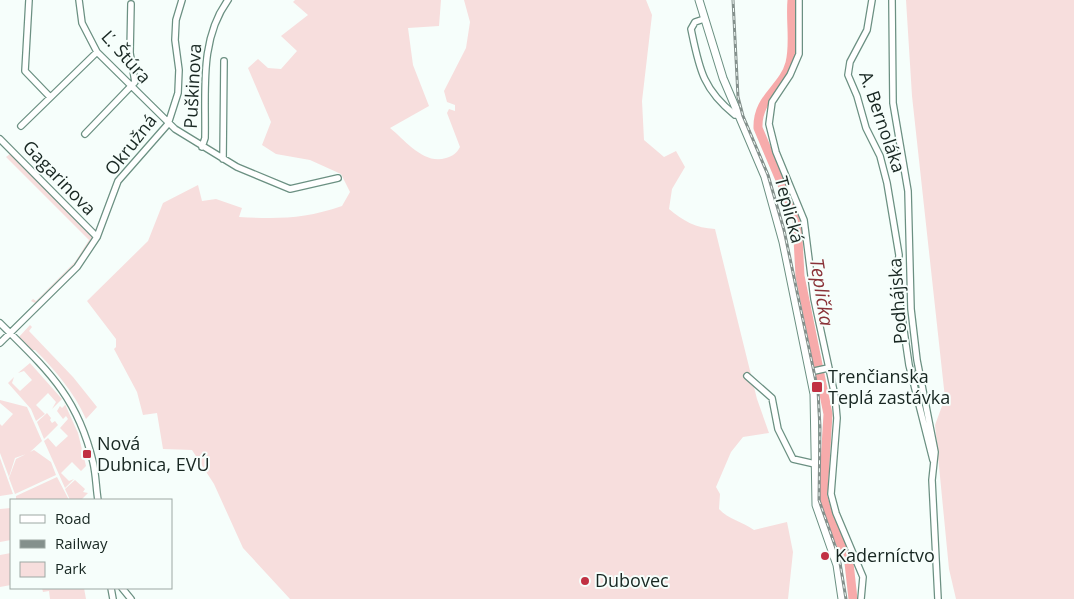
<svg xmlns="http://www.w3.org/2000/svg" width="1074" height="599" font-family="'Open Sans',sans-serif">
<rect width="100%" height="100%" fill="#f6fefb"/>
<!-- green -->
<path fill="#f7dedd" d="M295,0H441L439,26L408,28L413,65L429,106L390,128C406,141 424,165 446,158C453,156 457,153 460,147L447,113L449,109L455,111V105L447,102L444,91L466,48L470,22L464,0H646L652,15L642,101L644,140L664,157L676,151L685,167L672,189L669,209C683,221 696,228 715,229L757,399L769,433L743,437L731,452L716,487L720,494L719,509C728,519 743,522 754,530L787,522L793,552L788,599H290L243,548L214,484L192,450L163,449L157,413L143,415L137,392L114,349L116,347V339L87,301L148,241L163,203L198,185L202,201L216,199L242,208L239,217C279,219 304,219 342,206L350,192L341,174L310,160L276,154L262,145L271,122L248,68L258,59L268,68L281,69L297,51L281,36L308,15L293,2Z
M906,0H1074V599H956L949,569L935,425L945,398L912,96Z
M10,154H12L93,238L76,264L35,303L31,301L33,299L36,301L75,262L89,240L6,157Z
M30,325L32,327L29,331L73,377L97,407L86,419C73,391 56,371 35,350H30L18,338Z
M30,363L62,399L52,409L56,402L48,393L36,405L45,414L36,421L31,409L8,383L14,377L12,383L20,391L32,380L24,371L18,373Z
M0,400L27,407L42,441L29,453L15,458L9,477L0,453V424L2,426L13,414L0,403Z
M64,402L78,433L86,466L81,471L72,462L61,473L69,481L74,479L65,488L44,441L48,438L56,447L68,436L60,428L68,419L66,416L63,419L57,411L60,406L62,408L65,405Z
M47,413L51,418L50,420L52,423L55,421L58,425L44,439L37,422Z
M34,450L51,462L56,475L15,494L9,478L16,459Z
M0,458L13,494L0,496Z
M57,477L69,500H16V496Z
M75,480L85,489L83,492L88,493L81,500H70L65,489Z
M11,508V540L0,542V509Z
M11,553V585L0,587V555Z
M42,588H84L86,599H50L49,591L43,592Z"/>
<g fill="none" stroke-linecap="round" stroke-linejoin="round">
<!-- river -->
<path stroke="#f7abab" stroke-width="9" d="M792,0C790,21 795,43 790,63C783,89 757,97 758,128L797,220L800,276L828,414L823,497L829,517L849,563L853,599"/>
<!-- minor casing -->
<g stroke="#6b9082" stroke-width="8">
<path id="minor" d="M29,0L25,71L50,97
M79,0L82,23L97,52L175,129L237,167L290,189L338,178
M799,0V54L790,75L772,102L769,124L776,152L804,220L814,299L835,396L837,418L831,494L836,513L863,577L861,599
M872,0L867,30L850,62L848,75L857,96L866,128L880,156L887,183L899,255L897,283L909,365L933,460
M892,0L893,103L908,191L911,309L917,360L935,452L932,480L938,599
M704,19L695,22L691,29C699,67 702,89 735,115H739
M21,126L97,52
M85,134L135,82L130,53L131,4
M0,139L97,237
M202,147L205,138C206,91 199,40 228,0
M223,159L224,61
M0,323C46,369 77,395 93,462C96,474 96,488 98,500
M0,343L77,267L97,237L118,181L168,124L178,93L179,70L175,40L176,20L182,0
M810,372L828,368
M747,376L772,398L778,429L793,459L815,464
M111,588L113,599
M122,588L131,599"/>
</g>
<!-- major casing -->
<g stroke="#6b9082" stroke-width="9">
<path id="major" d="M699,0L723,78L765,177L783,242L814,394L816,505L837,565L842,599"/>
</g>
<!-- minor -->
<use href="#minor" stroke="#fff" stroke-width="5.5"/>
<!-- major -->
<use href="#major" stroke="#fff" stroke-width="7"/>
<!-- rail casing -->
<g stroke="#84908c" stroke-width="3">
<path id="rail" d="M733,0L738,97L743,116L768,175L784,230L818,391L820,427L819,500L839,557L846,599"/>
</g>
<!-- rail -->
<use href="#rail" stroke="#f6fefb" stroke-width="1" stroke-dasharray="4" stroke-linecap="butt"/>
</g>
<!-- markers -->
<g fill="#c13143" stroke="#f6fefb" stroke-width="2">
<rect x="811" y="381" width="12" height="12" rx="2.5"/>
<rect x="82" y="449" width="10" height="10" rx="2.5"/>
<circle cx="825" cy="556" r="5"/>
<circle cx="585" cy="581" r="5"/>
</g>
<g text-anchor="middle" stroke-width="4" stroke-linejoin="round" paint-order="stroke">
<!-- street labels -->
<g font-size="18" fill="#182722" stroke="#f6fefb">
<text transform="translate(126 57) rotate(48)" y="6">Ľ. Štúra</text>
<text transform="translate(193 86) rotate(-87)" y="6">Puškinova</text>
<text transform="translate(882 122) rotate(71)" y="6">A. Bernoláka</text>
<text transform="translate(131 145) rotate(-52)" y="6">Okružná</text>
<text transform="translate(59 178) rotate(46)" y="6">Gagarinova</text>
<text transform="translate(789 210) rotate(75)" y="6">Teplická</text>
<text transform="translate(898 301) rotate(-94)" y="6">Podhájska</text>
</g>
<!-- poi labels -->
<g font-size="18" fill="#182722" stroke="#f6fefb" text-anchor="start">
<text x="828" y="383">Trenčianska<tspan x="828" dy="21">Teplá zastávka</tspan></text>
<text x="97" y="450">Nová<tspan x="97" dy="21">Dubnica, EVÚ</tspan></text>
<text x="835" y="562">Kaderníctvo</text>
<text x="595" y="587">Dubovec</text>
</g>
<!-- water labels -->
<g font-size="19" font-style="italic" fill="#8a3238" stroke="#f6fefb">
<text transform="translate(822 292) rotate(81)" y="7">Teplička</text>
</g>
</g>
<!-- legend -->
<rect x="10" y="499" width="162" height="90" fill="#f6fefb" stroke="#9da8a4"/>
<rect x="20" y="515" width="25" height="8" fill="#ffffff" stroke="#9da8a4"/>
<text x="55" y="524" font-size="15" fill="#182722">Road</text>
<rect x="20" y="540" width="25" height="8" fill="#84908c" stroke="#9da8a4"/>
<text x="55" y="549" font-size="15" fill="#182722">Railway</text>
<rect x="20" y="562" width="25" height="15" fill="#f7dedd" stroke="#9da8a4"/>
<text x="55" y="574" font-size="15" fill="#182722">Park</text>
</svg>
